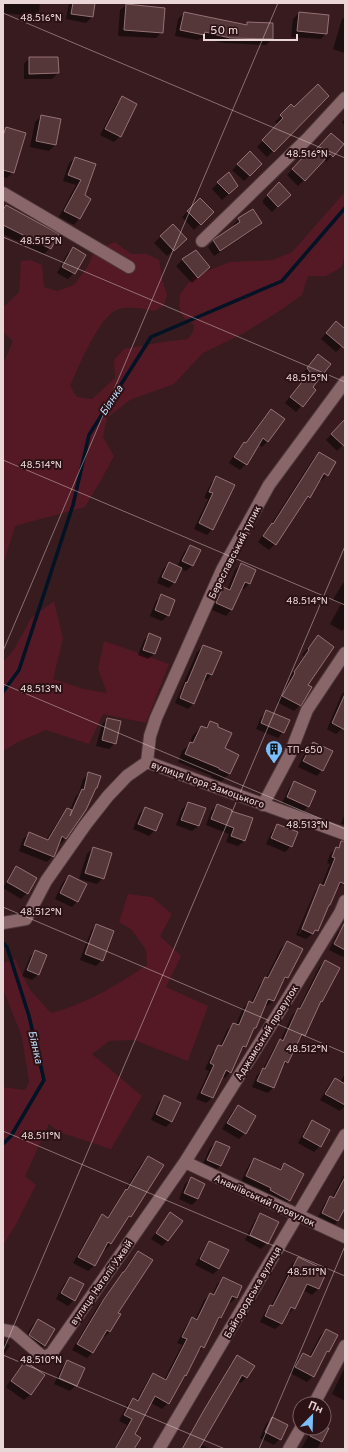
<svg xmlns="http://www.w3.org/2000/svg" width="348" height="1452" font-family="Overpass,sans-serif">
<rect width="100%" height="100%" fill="#371b1e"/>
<!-- green -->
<path fill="#541924" d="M345,192V253L342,267L326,276H308L302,295L278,312L244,333L203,353L174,384L130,400L107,418L103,437L114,456L101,480L85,507L15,526L3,565V364L13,341L3,332V306L6,305L19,292L21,261L31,260L42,265L44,287L57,291L74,285L88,266L94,251L115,242L131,254H147L159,260L163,282L167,295L164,305L155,311C144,309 131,306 119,309C100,314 78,368 70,386L77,397L92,399L115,378L114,360L124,349L163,342L188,339L193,332L194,325L183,317L179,306L180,294L194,276L230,262L273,260L292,252Z
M54,601L63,639L53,679L84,689L107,693L98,669L104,641L169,664L146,723L103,714L89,744L46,730L18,742L3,751V662L13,651L31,618Z
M128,894L152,897L172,914L160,936L181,956L166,987L208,1006L188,1061L134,1040L109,1041L92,1054L142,1096L111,1149L59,1132L49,1124L25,1176L36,1185L14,1228L3,1245V1087L25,1090L29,1082L22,1037L3,989V963L15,959L30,990L51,1013C86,1004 117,985 147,965L146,950L132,930L119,922Z"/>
<!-- shadow -->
<path fill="#0007" fill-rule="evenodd" d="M3,3H40L39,11L33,16L3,13Z
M69,3H94L92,17L86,23L66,19Z
M126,5L162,32L156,38L118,36L120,10Z
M184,13L245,26L247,23L272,24V39L266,45L224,43L200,38L198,40L175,36L178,19Z
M299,13L326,33L321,39L291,37L293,19Z
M345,17V53L333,49L342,19Z
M29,58L58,73L52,79H24V64Z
M328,96L267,157L257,147L278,125L275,122L291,106L294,108Z
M122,98L120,136L114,142L100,135L117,103Z
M41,116L60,120L55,145L49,151L30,147L35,122Z
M345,119V126L342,122Z
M6,128L13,172L7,178L3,177V131Z
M342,145L326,162L324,160L298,186L287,175L306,155L309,158Z
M250,153L261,164L244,181L232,170Z
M75,158L94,164L83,196L90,199L79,219L74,225L59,217L76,185L63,181L69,163Z
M228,173L237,186L222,200L212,189Z
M279,184L289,195L272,212L263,203V200Z
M200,200L212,212L194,230L182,217Z
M3,205L57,235L50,248L44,254L3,234Z
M239,219L261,223L255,229L214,256L208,247L214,241L234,227L233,225Z
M173,225L180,245L167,256L154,243Z
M73,249L74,273L68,279L57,273L67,254Z
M196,252L203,273L192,283L176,266L182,260Z
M336,322L345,330V343L336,352L321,339Z
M312,361L311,387L315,390L296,412L285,403L305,378L302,375Z
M271,410L268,441L262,447L258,444L246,464L240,470L229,463L238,449L244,443L245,444L265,416Z
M345,420V443L337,451L326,440Z
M319,453L320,470L319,472L326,476L321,481L319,480L309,497L302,502L275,544L269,550L258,542L270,526L313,459Z
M216,478L212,529L207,535L194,529L208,499L204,498L211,483Z
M190,546L192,566L186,571L181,569L174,583L169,588L157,583L163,569L169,563L177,567L184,552Z
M241,564L250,583L244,589L241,588L231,610L226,616L210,609L217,594L223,588L227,590L235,570Z
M345,581V627L342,631L330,624L341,604L333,600L341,586Z
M162,595L168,615L162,621L150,616L156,601Z
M150,635L160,639L154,654L148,659L138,655L144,640Z
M318,636L300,705L294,711L277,702L290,679L289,678L304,656L302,655Z
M203,646L220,653L211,675L206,681L203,680L194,703L188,709L175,703L197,652Z
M345,692V722L342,729L336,734L327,729L342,694Z
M267,711L283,732L278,738L256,729L261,717Z
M107,719L115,743L109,749L96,746L102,724Z
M210,722L224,749L238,755L229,774L221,782L211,777L212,776L178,762L182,751L189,745L193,735L201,727L204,728Z
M313,743L322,770L317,776L298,767L307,749Z
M89,774L96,788L65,839L60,844L58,843L53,856L47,862L19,851L23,839L29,834L46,840L62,815L67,809L70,810L76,796L79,793L83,779Z
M294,782L308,806L303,812L282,803L289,788Z
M188,803L198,826L192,831L176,825L182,809Z
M217,805L244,841L238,846L226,842L229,834L206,825L211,811Z
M145,808L155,830L149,836L133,829L139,814Z
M345,813V825L341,824Z
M278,825L291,846L285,852L266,844L272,831Z
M93,848L103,878L97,884L79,879L87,854Z
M336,848L345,852V877L343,883L337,889L329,905L326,908L317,930L306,939L296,935L315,891L321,886L330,864L327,863L330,854ZM316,891H319L300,934L299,933Z
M16,867L27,893L21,899L3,888L11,873Z
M69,876L77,901L72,907L55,899L63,882Z
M96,925L102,960L96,966L80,960L91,931Z
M344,926L345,927V955L343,957L329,950L338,932Z
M287,942L301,950L287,978L281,984L273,1001L267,1006L264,1005L255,1028L252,1031L245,1047L239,1052L230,1072L225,1078L222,1077L212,1098L206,1103L196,1099L209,1071L205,1069L213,1052L220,1046L227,1030L233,1024L236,1025L243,1008L249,1002L251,1003L260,984L266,978L281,948Z
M35,951L46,955L38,975L32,980L22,976L30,957Z
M325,961L321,1001L318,1004L304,1035L298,1041L287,1062L281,1069L274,1087L268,1093L252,1087L257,1075L263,1069L275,1046L281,1040L292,1015L298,1010L319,967Z
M345,1074V1106L340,1111L320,1100L329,1085L335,1079L340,1082Z
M164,1097L172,1121L166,1127L151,1120L159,1102Z
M238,1106L245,1133L239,1139L222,1129L232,1112Z
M312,1121L320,1146L314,1152L298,1143L307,1127Z
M216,1142L220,1166L215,1171L202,1166L210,1148Z
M148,1157L130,1217L124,1222L111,1244L105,1250L103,1249L94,1266L88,1271L73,1263L97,1221L103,1215L107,1218L142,1163Z
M254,1159L279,1170L284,1164L289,1200L283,1206L241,1182L249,1165Z
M345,1173V1206L338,1221L332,1227L317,1219L325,1203L330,1197L332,1198Z
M191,1179L198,1199L192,1205L179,1199L185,1184Z
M171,1214L168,1240L162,1246L151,1239L165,1220Z
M261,1214L267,1243L261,1249L245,1240L255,1220Z
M210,1242L219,1269L213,1274L195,1265L204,1248Z
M138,1252L110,1332L104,1337L102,1336L93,1352L87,1358L72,1350L98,1306L121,1275L132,1258Z
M298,1258L326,1272L318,1289L312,1295L303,1290L294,1308L288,1314L286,1313L281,1324L275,1329L260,1322L265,1312L271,1306L292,1264Z
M70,1278L74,1300L68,1306L56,1299L64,1284Z
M223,1279L236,1298L230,1303L228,1302L221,1318L215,1324L203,1347L197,1353L168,1403L162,1409L151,1403L134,1435L133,1449H114L127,1425L119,1421L127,1405L133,1400L136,1401L148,1380L154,1374L164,1380L182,1345L177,1343L187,1324L192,1318L195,1320L204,1300L210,1295L212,1296L217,1284Z
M38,1320L54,1330L44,1346L38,1351L23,1341L32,1326Z
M326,1330L328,1351L324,1356L313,1376L307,1382L290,1373L297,1360L303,1354L309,1357L320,1336Z
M3,1340L10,1346L3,1355Z
M237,1356L247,1377L241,1383L238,1381L201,1444L208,1448L207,1449H181L232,1362Z
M67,1361L76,1385L70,1391L54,1384L62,1367Z
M25,1363L43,1375L30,1395L24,1400L6,1387L19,1368Z
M345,1367V1401L332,1394Z
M272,1418L280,1439L274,1445L260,1438L266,1424Z
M324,1424L329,1427L317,1449H301L313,1428H324Z"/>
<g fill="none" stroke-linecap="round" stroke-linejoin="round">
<!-- stream -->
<path stroke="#011324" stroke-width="3.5" d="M3,692L19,670L73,505L89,435L151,337L282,281L345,208
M3,943L7,947L29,1016L44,1080L11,1136L3,1144"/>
</g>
<!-- building -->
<path fill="#553639" stroke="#957175" d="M73,3H95L93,17L71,14Z
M126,4L165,8L163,33L124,30Z
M184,12L247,25V22L273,23V39L230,38L205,32L204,35L180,30Z
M299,12L329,15L327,34L297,31Z
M29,57H58L59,73L29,74Z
M318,84L329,96L274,152L262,140L283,118L280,115L291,104L294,107Z
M122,96L137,104L121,137L105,129Z
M41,115L61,119L56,145L36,141Z
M6,127L26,133L14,173L3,170V136Z
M331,133L344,144L333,157L330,154L305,181L292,169L306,154L309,157Z
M250,151L262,164L250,176L237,164Z
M75,157L96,164L85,195L91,199L80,219L64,211L81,180L68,175Z
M229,172L238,186L229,194L217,182Z
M279,182L291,195L278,207L267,195Z
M200,198L214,212L201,225L187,211Z
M6,205L59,234L51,249L3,225V210Z
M253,209L262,223L220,251L213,240L240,222L238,218Z
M173,224L187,239L174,251L160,236Z
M73,247L86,255L75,274L62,267Z
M196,250L210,267L198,278L182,259Z
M336,321L345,329V349L326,333Z
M318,354L331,364L313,387L316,390L303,407L290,397L310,372L307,368Z
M271,409L285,419L268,442L263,438L247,465L234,457L244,442L246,443Z
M345,419V447L331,434Z
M319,452L336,462L328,476L324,473L310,498L308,496L276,545L263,536L272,523L273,524Z
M216,476L235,485L213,530L199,523L213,493L209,492Z
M190,545L201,550L193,566L182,561Z
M169,562L182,568L175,583L162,577Z
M241,563L256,570L250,584L245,582L232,610L216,603L223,587L230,590Z
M161,594L175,600L169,616L155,610Z
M149,633L161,638L155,654L143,650Z
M318,635L334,647L308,685L312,687L301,706L282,696L295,673L294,672L309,650L308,649Z
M203,645L222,652L212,675L207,673L194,704L180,698L186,682L187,683Z
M345,694V730L332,723Z
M266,710L290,720L284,733L261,723Z
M107,718L121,721L116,744L102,740Z
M210,721L218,724V727L232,733L225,748L239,755L230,774L219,769V768L185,754L190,742L193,743L201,726L207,728Z
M313,742L333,751L323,771L303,761Z
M88,772L101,776L97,788H96L86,810L66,839L62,836L54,857L24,845L29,832L48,840L67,808L72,810L70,816L82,789L84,790Z
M294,781L316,791L309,807L287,797Z
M188,802L206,808L199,826L181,820Z
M217,804L232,810L231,811L253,818L245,841L231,836L234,828L211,819Z
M145,807L163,814L156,831L138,824Z
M277,824L298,832L292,847L271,838Z
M341,841H345V884L340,882L330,905H329L318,931L315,930L313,934L302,929L320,884L324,886L335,858L332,857L336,847L339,848Z
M93,847L112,853L104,879L85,873Z
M16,866L37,878L28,894L7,882Z
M69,875L87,884L78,902L60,893Z
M345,922V950L334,944Z
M96,924L114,931L103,961L85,954Z
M287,941L303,949L288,978L285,977L274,1001L268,999L256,1028H254L246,1047L243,1046L231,1073L226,1070L213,1098L201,1093L214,1065L210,1063L218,1045L222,1046L233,1023L239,1025L249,1001L253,1003L265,977L268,978Z
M35,950L47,955L39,975L27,970Z
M325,960L340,968L322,1002L321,1001L305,1036L302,1034L288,1063L285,1061L274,1088L257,1081L263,1068L265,1069L280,1039L283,1041L298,1008L300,1009Z
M335,1078L345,1084V1105L325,1094Z
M164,1095L181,1103L172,1122L156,1114Z
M238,1105L256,1116L246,1134L227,1123Z
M312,1120L330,1130L321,1147L303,1137Z
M216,1141L230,1147L221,1166L207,1160Z
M148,1156L164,1165L131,1217L129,1216L111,1244L108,1242L95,1266L78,1257L102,1214L108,1218L126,1189L127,1190Z
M254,1158L281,1170L284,1163L304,1174L290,1201L270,1190L271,1188L246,1176Z
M191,1177L205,1184L198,1199L184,1193Z
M345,1177V1208L338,1221L322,1213L330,1196L334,1198Z
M170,1212L183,1221L168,1241L156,1233Z
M260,1213L279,1222L268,1244L250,1235Z
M209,1241L229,1250L219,1269L200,1259Z
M138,1251L153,1260L118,1313L121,1314L110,1332L107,1330L93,1353L77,1344L104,1299L123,1272H124Z
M298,1257L327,1271L319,1289L307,1284L295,1309L291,1307L282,1324L265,1316L270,1305L273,1306Z
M70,1277L84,1284L75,1301L61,1293Z
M223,1277L242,1286L237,1298L232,1296L221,1318L219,1317L204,1348L201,1346L186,1376L185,1375L169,1404L155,1396L135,1434L141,1438L134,1449H115L132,1419L124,1415L133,1398L138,1401L153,1373L166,1380L187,1339L182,1337L192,1317L197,1320L210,1293L214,1295Z
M38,1319L55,1329L45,1346L29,1335Z
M326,1329L338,1335L329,1352L327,1351L314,1377L295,1367L303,1353L311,1357Z
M237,1355L255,1366L247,1378L242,1375L199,1449H182L204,1410Z
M67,1360L85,1368L77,1386L59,1378Z
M25,1361L45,1375L31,1395L11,1381Z
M272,1417L288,1425L281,1440L265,1432Z
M314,1428H329L322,1442L310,1436Z"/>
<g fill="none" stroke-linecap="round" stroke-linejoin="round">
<!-- minor casing -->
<g stroke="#4e373a" stroke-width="14">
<path id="minor" d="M3,193L129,267
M202,241L308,138L345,98
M147,762L150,736L156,718L222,570L269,485L345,382
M263,805L290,754L307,710L345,653
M3,923L26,919L46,881L86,824L108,796L127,776L147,762L345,834
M185,1162L345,1237
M3,1330L14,1332L43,1357L51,1354L185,1162L286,1001L340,913L345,901
M314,1404L345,1346
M159,1449L345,1135
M289,1449L301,1428"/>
</g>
<!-- minor -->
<use href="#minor" stroke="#886669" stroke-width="12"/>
</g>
<!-- ticks -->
<path fill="none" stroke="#ead6d7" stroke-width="1" stroke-opacity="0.45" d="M3,13L345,158M3,237L345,382M3,460L345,605M3,651L278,3M3,684L345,829M3,907L345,1053M3,1131L345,1276M3,1351L345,546M3,1355L225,1449M259,1449L345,1246"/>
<!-- icons -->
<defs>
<g id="building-pin" transform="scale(0.9)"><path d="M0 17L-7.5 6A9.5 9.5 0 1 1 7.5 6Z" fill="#7cbef9" stroke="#2c1115"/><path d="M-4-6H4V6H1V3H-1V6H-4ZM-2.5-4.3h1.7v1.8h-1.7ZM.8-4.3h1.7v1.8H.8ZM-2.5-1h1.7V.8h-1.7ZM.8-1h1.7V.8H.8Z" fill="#111"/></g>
</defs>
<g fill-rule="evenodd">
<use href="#building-pin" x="274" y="749"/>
</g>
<g text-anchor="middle" stroke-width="4" stroke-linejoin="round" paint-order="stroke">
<!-- street labels -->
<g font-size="10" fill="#ead6d7" stroke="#2c1115">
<text transform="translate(234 552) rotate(-63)" y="4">Береславський тупик</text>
<text transform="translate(208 784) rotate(20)" y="4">вулиця Ігоря Замоцького</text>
<text transform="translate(266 1032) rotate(-58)" y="4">Аджамський провулок</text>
<text transform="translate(265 1200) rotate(25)" y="4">Ананіївський провулок</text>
<text transform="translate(101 1282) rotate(-55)" y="4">вулиця Наталії Ужвій</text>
<text transform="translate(252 1292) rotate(-60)" y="4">Байгородська вулиця</text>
</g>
<!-- poi labels -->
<g font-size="10" fill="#ead6d7" stroke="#2c1115" text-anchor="start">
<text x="287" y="753">ТП-650</text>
</g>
<!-- water labels -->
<g font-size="11" font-style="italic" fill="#bcdefd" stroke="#2c1115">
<text transform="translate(111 400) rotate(-57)" y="4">Біянка</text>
<text transform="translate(36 1047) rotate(77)" y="4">Біянка</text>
</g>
</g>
<g font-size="10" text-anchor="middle" fill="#ead6d7" stroke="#2c1115" stroke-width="4" stroke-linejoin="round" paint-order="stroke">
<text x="41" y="21">48.516°N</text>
<text x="307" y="157">48.516°N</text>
<text x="41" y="244">48.515°N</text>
<text x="307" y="381">48.515°N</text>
<text x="41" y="468">48.514°N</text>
<text x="307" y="604">48.514°N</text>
<text x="41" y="692">48.513°N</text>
<text x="307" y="828">48.513°N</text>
<text x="41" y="915">48.512°N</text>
<text x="307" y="1052">48.512°N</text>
<text x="41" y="1139">48.511°N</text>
<text x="307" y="1275">48.511°N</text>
<text x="41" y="1363">48.510°N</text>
</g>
<!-- border -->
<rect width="348" height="1452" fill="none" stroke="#ead6d7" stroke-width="8"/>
<!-- north arrow -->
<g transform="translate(312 1416) rotate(23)"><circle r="19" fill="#2c1115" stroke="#786063"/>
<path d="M0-3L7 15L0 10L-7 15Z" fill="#7cbef9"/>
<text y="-6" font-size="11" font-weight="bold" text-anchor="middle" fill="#ead6d7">Пн</text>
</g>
<!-- scale -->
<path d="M204 34v6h93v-6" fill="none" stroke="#ead6d7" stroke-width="2"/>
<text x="210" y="34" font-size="12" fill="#ead6d7" stroke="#2c1115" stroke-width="3" paint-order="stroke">50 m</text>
</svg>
